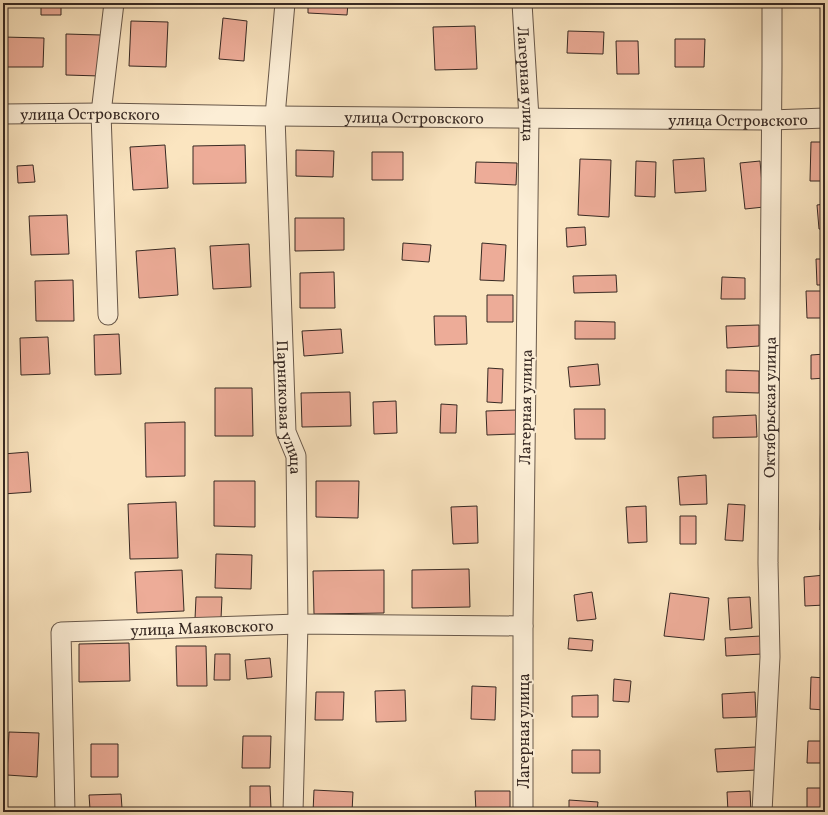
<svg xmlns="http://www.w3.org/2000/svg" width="828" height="815" font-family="Vollkorn,serif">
<rect width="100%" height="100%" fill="#fbe5c0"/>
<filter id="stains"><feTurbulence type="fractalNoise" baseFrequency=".005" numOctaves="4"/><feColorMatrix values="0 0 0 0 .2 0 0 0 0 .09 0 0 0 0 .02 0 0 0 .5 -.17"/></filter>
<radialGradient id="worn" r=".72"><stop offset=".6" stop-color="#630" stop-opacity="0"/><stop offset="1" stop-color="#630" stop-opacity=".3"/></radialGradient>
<!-- building -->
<path fill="#edac98" stroke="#372923" d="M41,3H61V15H41Z
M308,3H348L347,15L308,13Z
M223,18L247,21L244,61L219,59Z
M131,21L168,22L166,67L129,66Z
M475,26L477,69L435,70L433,27Z
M568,31L604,32L603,54L567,53Z
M66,34L101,35L100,76L66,75Z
M3,37L44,38L43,67H3Z
M675,39H705L704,67H675Z
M616,41H638L639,74H617Z
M811,142H825V181H810Z
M165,145L168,188L133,190L130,147Z
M245,145L246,183L193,184V146Z
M296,150L334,151L333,177L296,176Z
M372,152H403V180H372Z
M704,158L706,191L675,193L673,160Z
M580,159L611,160L609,217L578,215Z
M636,161L656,162L655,197L635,196Z
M760,161L764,207L745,209L740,163Z
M476,162L517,163L516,185L475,183Z
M33,165L35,182L18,183L17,166Z
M825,204V229H819L817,205Z
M67,215L69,254L31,255L29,216Z
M295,218H344V250L295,251Z
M585,227L586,245L567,247L566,228Z
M403,243L431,245L429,262L402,260Z
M482,243L506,245L504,281L480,280Z
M249,244L251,287L213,289L210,246Z
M175,248L178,295L139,298L136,251Z
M816,259H825V285H817Z
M334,272L335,308H300V273Z
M616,275L617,292L574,293L573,276Z
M722,277L745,278V299H721Z
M73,280L74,321H36L35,281Z
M806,291H825V318H807Z
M487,295H513V322H487Z
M434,316H466L467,344L435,345Z
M575,321L615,322V339H575Z
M759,325V346L727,348L726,326Z
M341,329L343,353L304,356L302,331Z
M119,334L121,374L95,375L94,335Z
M48,337L50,374L21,375L20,338Z
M825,354V378L811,379V355Z
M598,364L600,385L570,387L568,367Z
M488,368L503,369L502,403L487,402Z
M726,370L759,371V393L726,392Z
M215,388H252L253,436H215Z
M350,392L351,426L302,427L301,393Z
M396,401L397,433L374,434L373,402Z
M441,404L457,405L456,433H440Z
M574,409H605V439H575Z
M516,410L517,434L487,435L486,411Z
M756,415L757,437L713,438V417Z
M185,422V476L146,477L145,423Z
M825,423V443H822L821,424Z
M28,452L31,492L3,494V454Z
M706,475L707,504L680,505L678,477Z
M214,481H255V527L214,526Z
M316,481H359L358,518L316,517Z
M821,496H825V530H820Z
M176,502L178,558L130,559L128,504Z
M728,504L745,505L743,541L725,540Z
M477,506L478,543L453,544L451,507Z
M646,506L647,542L628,543L626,507Z
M680,516H696V544H680Z
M216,554L252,555L251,589L215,588Z
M469,569L470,607L412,608V570Z
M182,570L184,611L137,613L135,572Z
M384,570V613L314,614L313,571Z
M825,575V605L805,606L804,577Z
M592,592L596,619L577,621L574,595Z
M670,593L709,598L704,640L664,636Z
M196,597H222L221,619H195Z
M750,597L752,628L730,630L728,598Z
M761,636L762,654L726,656L725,638Z
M569,638L593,640L592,651L568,649Z
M129,643L130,681L79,682V644Z
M176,646H206L207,686H177Z
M215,654H230V680H214Z
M270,658L272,677L247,679L245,660Z
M811,677L825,678V710L810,709Z
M614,679L631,681L629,702L613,701Z
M472,686L496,687L495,720L471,719Z
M405,690L406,721L376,722L375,691Z
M316,692H344L343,720H315Z
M755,692L756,717L723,718L722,694Z
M598,695V717H572V696Z
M9,732L39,733L37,777L7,775Z
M243,736H271L270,768H242Z
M808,741H825V763H807Z
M91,744H118V777H91Z
M756,747L757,770L717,772L715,749Z
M572,750H600V773H572Z
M250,786H270L271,809L250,810Z
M807,788H825V810H807Z
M314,790L353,792L352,812H313Z
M475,791H510V812H476Z
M750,791L751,812H728L727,792Z
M121,794L122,808L90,809L89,795Z
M569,800L598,802L597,812H569Z
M607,808L625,809V812H607Z"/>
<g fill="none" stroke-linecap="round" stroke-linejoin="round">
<!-- street casing -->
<g stroke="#68584a" stroke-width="21">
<g id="street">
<path id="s1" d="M285,3L275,116L286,432L296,456L298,624L293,812"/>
<path id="s2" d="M522,3L529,118L523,626V812"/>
<path id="s3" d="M3,114L101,113L275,116L771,120L825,118"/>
<path d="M108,315L101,113L114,3"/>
<path id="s4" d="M65,812L61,632L298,624L523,626"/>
<path id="s5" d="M762,812L770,657L768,563L772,66V3"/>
</g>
</g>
<!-- street -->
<use href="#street" stroke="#fceed6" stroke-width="19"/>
</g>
<g text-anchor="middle" stroke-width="4" stroke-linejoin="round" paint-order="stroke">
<!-- street labels -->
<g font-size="16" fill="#372923" stroke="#fceed6">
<text dy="6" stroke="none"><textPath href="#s2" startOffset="81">Лагерная улица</textPath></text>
<text dy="6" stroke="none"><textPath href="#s3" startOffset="87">улица Островского</textPath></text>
<text dy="6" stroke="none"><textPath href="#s3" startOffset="411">улица Островского</textPath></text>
<text dy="6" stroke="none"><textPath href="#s3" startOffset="735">улица Островского</textPath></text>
<text dy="6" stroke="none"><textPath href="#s1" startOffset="406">Парниковая улица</textPath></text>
<text transform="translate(525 407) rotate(-89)" y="6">Лагерная улица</text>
<text dy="6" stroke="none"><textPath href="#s5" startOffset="405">Октябрьская улица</textPath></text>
<text dy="6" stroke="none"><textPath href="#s4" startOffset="321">улица Маяковского</textPath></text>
<text transform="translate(523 731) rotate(-90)" y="6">Лагерная улица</text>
</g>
</g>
<!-- margin -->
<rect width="828" height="815" fill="none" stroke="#fbe5c0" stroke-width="16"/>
<rect x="4" y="4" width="820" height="807" fill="none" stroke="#372923" stroke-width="2"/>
<rect x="8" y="8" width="812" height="799" fill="none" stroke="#372923"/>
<rect width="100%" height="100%" filter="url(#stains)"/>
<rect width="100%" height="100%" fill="url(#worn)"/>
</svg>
